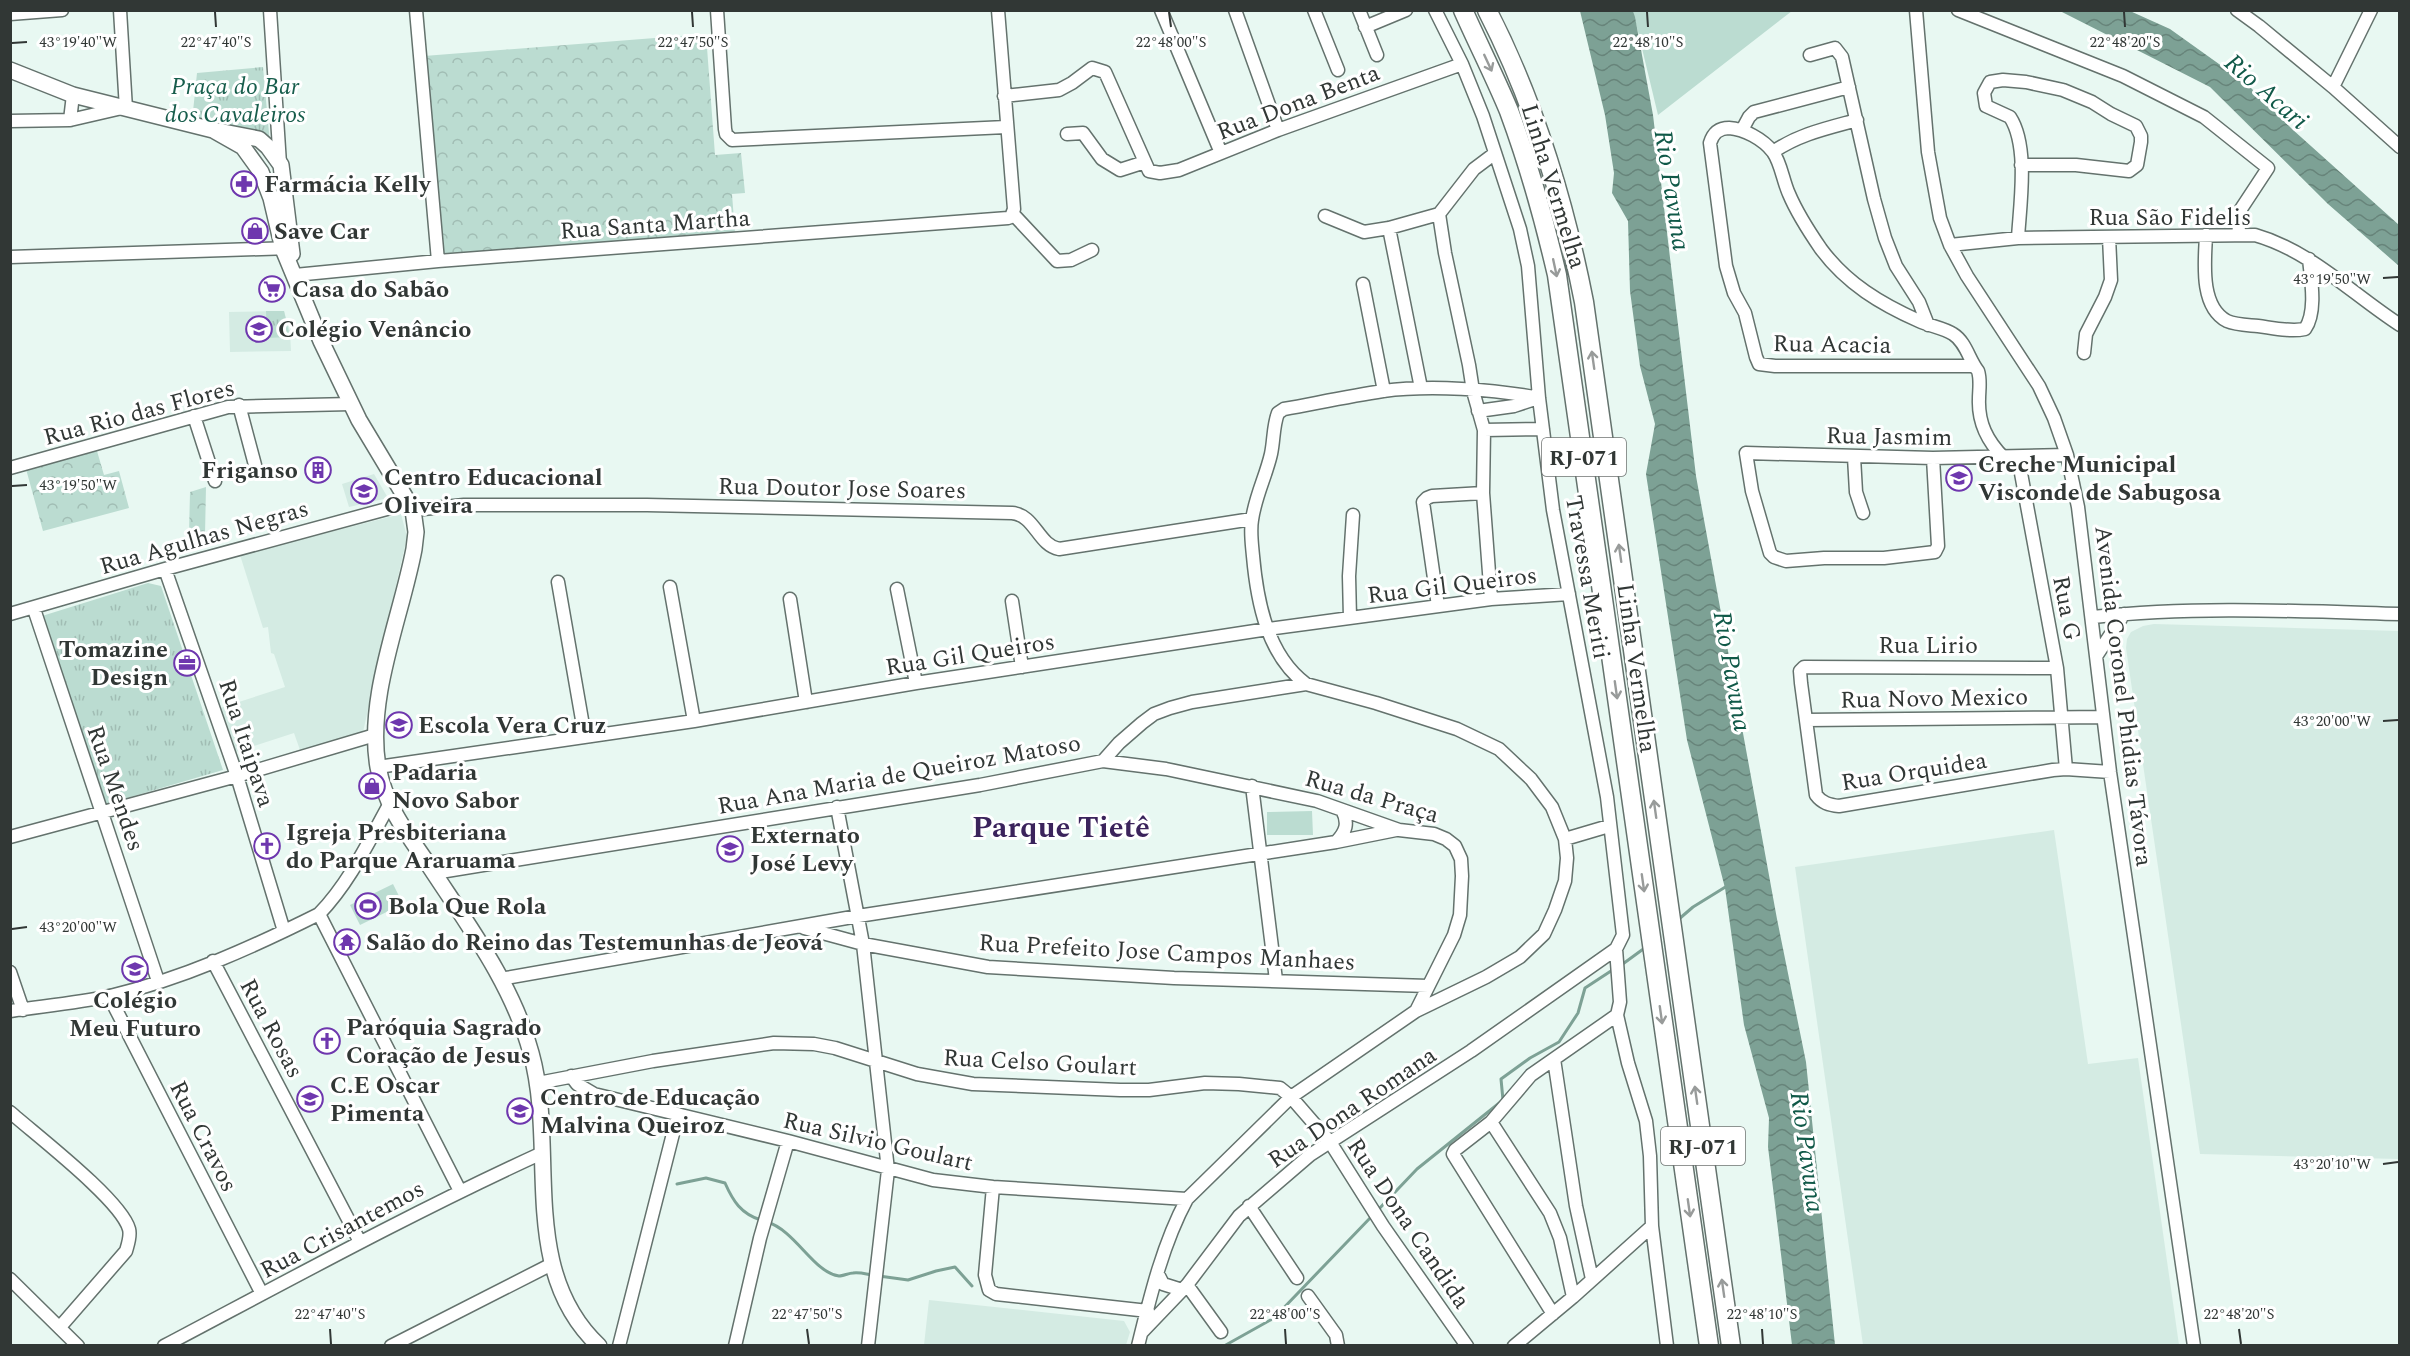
<svg xmlns="http://www.w3.org/2000/svg" width="2410" height="1356" font-family="Spectral,serif">
<defs>
<pattern id="forest-crowns" width="20" height="18" patternUnits="userSpaceOnUse" patternTransform="scale(1.5)"><rect width="20" height="18" fill="#bbdcd1"/><path d="M2 6a3 3 0 1 1 6 0M12 15a3 3 0 1 1 6 0" fill="none" stroke="#a1bdb4"/></pattern>
<pattern id="park-tufts" width="24" height="20" patternUnits="userSpaceOnUse" patternTransform="scale(1.5)"><rect width="24" height="20" fill="#bbdcd1"/><path d="M3 7l-1-3M5 7V3M7 7l1-3M15 17l-1-3M17 17v-4M19 17l1-3" fill="none" stroke="#a1bdb4"/></pattern>
<pattern id="water-waves" width="16" height="10" patternUnits="userSpaceOnUse" patternTransform="scale(1.5)"><rect width="16" height="10" fill="#7da195"/><path d="M0 5q4-4 8 0t8 0" fill="none" stroke="#67847a"/></pattern>
</defs>
<rect width="100%" height="100%" fill="#e8f8f2"/>
<!-- built -->
<path fill="#d4ebe3" d="M284,311L290,332L291,351L230,352L229,312Z
M374,474L388,498L349,507L342,484Z
M401,514L407,537L363,732L300,750L294,733L232,753L217,709L285,687L274,654L271,653L268,627L263,628L240,555Z
M2154,624L2399,631V1159L2200,1154L2126,648L2127,639L2131,632L2143,626Z
M2054,830L2088,1064L2138,1058L2179,1345H1863L1795,867Z
M929,1300L1124,1321L1130,1332L1126,1345H924Z"/>
<!-- grass -->
<path fill="#bbdcd1" d="M1633,11H1792L1658,115Z
M1312,811L1313,835H1267V812Z
M393,884L403,904L360,925L350,905Z"/>
<!-- forest -->
<path fill="url(#forest-crowns)" d="M706,34L715,155L741,153L745,193L732,194L735,233L440,256L424,56Z
M97,451L104,475L119,471L129,508L43,531L26,469Z
M206,487L205,535L189,534L190,492Z"/>
<!-- park -->
<path fill="url(#park-tufts)" d="M263,67L270,144L192,121L197,73Z
M266,311H284L290,337L267,338Z
M148,583L161,586L223,770L103,805L42,616Z"/>
<!-- water -->
<path fill="url(#water-waves)" d="M1580,11H1633L1635,17L1653,115L1696,476L1777,919L1806,1062L1835,1345H1792L1768,1147L1769,1118L1744,1025L1725,888L1687,740L1646,474L1655,424L1640,366L1630,291L1628,221L1612,193L1614,173L1605,115Z
M2060,11H2130L2170,29L2247,84L2292,129L2399,225V266L2328,204L2210,87Z"/>
<g fill="none" stroke-linecap="round" stroke-linejoin="round">
<!-- stream -->
<path stroke="#7da195" stroke-width="3" d="M1679,919L1693,907L1727,886
M1620,966L1646,947
M677,1184L706,1178L725,1183C733,1201 741,1214 761,1220
M1377,1211L1417,1169L1503,1100L1501,1079L1530,1058L1559,1042L1578,1013L1585,988L1614,969
M767,1222C795,1230 814,1273 839,1276C843,1276 849,1273 853,1273C859,1272 866,1274 872,1275
M879,1276L908,1280L936,1271L955,1267L972,1286
M1224,1346L1274,1318L1372,1216"/>
<!-- minor casing -->
<g stroke="#64726d" stroke-width="15">
<path id="minor" d="M120,10L126,109
M270,10L280,164
M416,10L438,261
M717,10L725,129L726,134L732,140L1006,127
M1161,10L1221,153
M1235,10L1278,130
M1314,10L1338,70
M1359,10L1377,55
M1916,10L1928,152L1940,218L1950,245L1967,276L2039,386L2054,418L2067,455L2078,507L2110,772L2194,1346
M1958,10L2123,76L2204,117L2268,168L2241,209L2238,235
M2237,10L2259,26L2333,87L2400,147
M10,14L62,10
M1365,27L1406,10
M1810,55L1835,48L1842,57L1874,199L1885,238L1896,266L1919,302L1928,325
M2333,87L2371,10
M1004,96L1059,90L1072,83L1092,68L1105,72L1149,171L1160,173L1179,170L1278,130L1462,64
M70,120L73,95
M10,121L70,120L122,108
M1742,130L1749,117L1754,112L1849,87
M1067,134L1083,133L1102,159L1120,170L1145,162
M1773,152C1799,134 1828,128 1857,120
M1013,214L1057,261L1071,260L1092,250
M1325,216L1364,232L1389,228L1439,214
M1389,228L1421,388
M2206,235C2205,260 2199,306 2227,321C2236,325 2249,325 2258,326C2273,328 2290,332 2305,329C2317,312 2311,279 2309,259
M2018,238C2020,204 2029,146 2010,117L1986,106L1984,93L1990,82L2003,80L2026,82L2063,90L2092,102L2111,114L2136,126L2141,136V142L2137,165L2129,171L2076,165H2021
M1950,245L2018,238L2255,235C2311,251 2352,294 2400,325
M10,257L291,248
M295,275L438,261L1008,218L1011,217L1014,209L998,10
M1363,284L1384,391
M2084,353L2086,334L2105,297L2111,280L2109,237
M1973,366H1775L1759,364L1756,357L1745,313L1734,293L1726,266L1710,143C1713,133 1719,128 1729,128C1744,129 1763,139 1773,152C1781,163 1783,181 1789,194C1797,213 1810,233 1821,249C1847,284 1881,304 1919,321C1930,326 1944,328 1953,334C1966,342 1969,360 1978,371C1981,380 1979,390 1979,399C1978,423 1987,441 2004,458
M239,405L255,465
M1478,411L1514,406L1535,399
M194,416L215,481
M1484,430L1543,429
M1854,457L1856,492L1863,513
M2018,457L2057,668L2066,769
M1933,458L1938,546L1935,552L1884,558H1824L1786,561L1774,557L1770,553L1752,491L1746,453L1933,458L2067,455
M10,468L228,407L351,404
M413,510L464,505H647L1012,513C1035,515 1038,545 1059,549L1252,519
M165,569L237,776L284,931
M558,582L585,737
M670,587L694,721
M897,589L916,683
M790,599L806,702
M1491,599L1483,493L1484,430L1473,391L1469,365L1445,253L1439,214L1474,169L1494,154
M1012,601L1022,667
M1438,606L1423,502L1427,498L1432,496L1483,493
M34,609L158,981
M10,614L165,569L409,503
M2093,617C2195,606 2297,611 2400,614
M1350,618L1349,576L1353,515
M2097,655L2124,614
M2057,668L1804,667L1800,671L1801,683L1816,795C1822,803 1829,805 1839,806L2053,770L2066,769L2110,772
M1306,684C1267,655 1257,601 1253,556C1252,545 1250,531 1252,520C1255,497 1266,476 1271,454C1274,440 1273,426 1278,413L1284,409C1317,403 1350,396 1383,391C1430,385 1493,389 1539,398
M1806,720L2103,717
M1103,761L1119,743L1142,723L1154,714L1170,708L1192,702L1306,684L1376,703L1457,729L1499,749L1531,779L1552,807L1565,839L1567,858L1565,881L1555,910L1544,934L1520,957L1486,977L1416,1011L1291,1097L1187,1199C1163,1243 1150,1297 1138,1346
M378,767L694,721L916,683L1268,629L1491,599L1569,594
M1252,786L1276,980
M837,807L863,944L888,1170L868,1346
M10,837L237,776L375,735
M1565,839L1609,826
M1336,842C1346,832 1349,823 1342,810
M434,873L980,785L1103,761L1166,769L1317,801L1399,830L1434,834L1446,839L1455,846L1461,859L1462,876L1460,915L1454,935L1416,1011
M319,914L460,1191
M804,928L863,944L988,967L1174,978L1428,986
M1616,949L1620,1002L1617,1015L1628,1063L1646,1121L1650,1156L1652,1226L1667,1346
M213,961L360,1242
M10,972L23,1010
M500,979L858,916L1336,842L1396,830
M109,996L262,1294
M10,1011C44,1006 77,1003 110,996C182,979 253,947 319,914C349,883 368,843 389,805
M1554,1059L1576,1206L1592,1279
M571,1076L577,1084L594,1094L788,1141L933,1180L993,1187L1187,1199
M538,1083L653,1061L774,1043L814,1044L835,1048L917,1074L973,1084L1120,1090H1149L1205,1083L1239,1084L1280,1088L1291,1097L1330,1142L1383,1226L1467,1346
M10,1112C36,1135 121,1200 129,1229C131,1236 128,1244 126,1251L60,1327
M1491,1122L1550,1213L1560,1238L1573,1297
M993,1187L985,1275L989,1290L996,1294L1148,1311
M1249,1206L1297,1278
M1158,1274L1163,1284L1182,1290
M10,1279L78,1346
M1187,1285L1221,1332
M1308,1296L1336,1335L1338,1346
M1553,1314L1453,1154L1455,1150L1491,1122L1531,1075L1617,1015
M1142,1332L1187,1285L1239,1216L1310,1155L1471,1051L1616,949L1623,935L1607,797L1553,510L1539,398L1528,266L1520,229L1483,116L1462,64L1435,10
M164,1346C289,1280 413,1212 542,1153
M391,1346L552,1264
M619,1346L678,1114
M735,1346L760,1238L788,1141
M1514,1346L1573,1297L1652,1226"/>
</g>
<!-- major casing -->
<g stroke="#64726d" stroke-width="18">
<path id="major" d="M10,70L73,95L213,130L259,139L268,147L281,165L292,254
M213,130L243,147L261,172L271,198L283,249L321,341L359,420L413,510L416,532L414,549C401,618 366,697 378,767C386,808 407,833 430,867C468,925 513,985 531,1053C558,1149 517,1269 599,1346"/>
</g>
<!-- highway casing -->
<g stroke="#64726d" stroke-width="21">
<path id="highway" d="M1463,10C1478,44 1495,77 1509,111C1529,165 1544,219 1557,275L1709,1346
M1487,10C1535,103 1564,200 1584,302L1731,1346"/>
</g>
<!-- minor -->
<use href="#minor" stroke="#fff" stroke-width="12"/>
<!-- major -->
<use href="#major" stroke="#fff" stroke-width="15"/>
<!-- highway -->
<use href="#highway" stroke="#fff" stroke-width="18"/>
</g>
<!-- one-way arrows -->
<defs><path id="oneway-shaft" d="M-6 0H5M1.5-3L5.5 0L1.5 3" fill="none" stroke-width="1.6" stroke-linecap="round" stroke-linejoin="round" transform="scale(1.5)"/></defs>
<g stroke="#989b9a">
<use href="#oneway-shaft" transform="translate(1488 63) rotate(65)"/>
<use href="#oneway-shaft" transform="translate(1555 268) rotate(78)"/>
<use href="#oneway-shaft" transform="translate(1593 360) rotate(-98)"/>
<use href="#oneway-shaft" transform="translate(1620 553) rotate(-98)"/>
<use href="#oneway-shaft" transform="translate(1616 690) rotate(82)"/>
<use href="#oneway-shaft" transform="translate(1655 809) rotate(-98)"/>
<use href="#oneway-shaft" transform="translate(1643 883) rotate(82)"/>
<use href="#oneway-shaft" transform="translate(1661 1015) rotate(82)"/>
<use href="#oneway-shaft" transform="translate(1696 1095) rotate(-98)"/>
<use href="#oneway-shaft" transform="translate(1689 1208) rotate(82)"/>
<use href="#oneway-shaft" transform="translate(1723 1288) rotate(-98)"/>
</g>
<!-- ticks -->
<path fill="none" stroke="#313735" stroke-width="2" d="M215,12L216,27M692,12L693,27M1169,12L1171,27M1647,12L1648,27M2124,12L2125,27M12,43L27,42M2383,278L2398,277M12,486L27,485M2383,721L2398,720M12,929L27,927M2383,1164L2398,1162M330,1329L331,1344M807,1329L809,1344M1285,1329L1286,1344M1762,1329L1763,1344M2239,1329L2241,1344"/>
<!-- icons -->
<defs>
<g id="pharmacy-ring" transform="scale(1.35)"><circle r="9.5" fill="#fff" stroke="#6e37ae" stroke-width="1.5"/><path d="M-2-6h4v4h4v4h-4v4h-4v-4h-4v-4h4Z" fill="#6e37ae"/></g>
<g id="shop-ring" transform="scale(1.35)"><circle r="9.5" fill="#fff" stroke="#6e37ae" stroke-width="1.5"/><path d="M-5-2.5h2.3a2.7 3.5 0 0 1 5.4 0H5L5.5 6h-11ZM-1.5-2.5h3a1.5 2.3 0 0 0-3 0Z" fill="#6e37ae"/></g>
<g id="supermarket-ring" transform="scale(1.35)"><circle r="9.5" fill="#fff" stroke="#6e37ae" stroke-width="1.5"/><path d="M-6-5.5h2.5l.6 2H6L4.5 2H-2.5L-4.4-4H-6ZM-1.5 3.2a1.3 1.3 0 1 0 .1 0ZM3 3.2a1.3 1.3 0 1 0 .1 0Z" fill="#6e37ae"/></g>
<g id="school-ring" transform="scale(1.35)"><circle r="9.5" fill="#fff" stroke="#6e37ae" stroke-width="1.5"/><path d="M0-5L7-2L0 1L-7-2ZM-4 1L0 2.5L4 1V4Q0 6-4 4Z" fill="#6e37ae"/></g>
<g id="building-ring" transform="scale(1.35)"><circle r="9.5" fill="#fff" stroke="#6e37ae" stroke-width="1.5"/><path d="M-4-6H4V6H1V3H-1V6H-4ZM-2.5-4.3h1.7v1.8h-1.7ZM.8-4.3h1.7v1.8H.8ZM-2.5-1h1.7V.8h-1.7ZM.8-1h1.7V.8H.8Z" fill="#6e37ae"/></g>
<g id="office-ring" transform="scale(1.35)"><circle r="9.5" fill="#fff" stroke="#6e37ae" stroke-width="1.5"/><path d="M-6-3h4V-5.5h4V-3h4V5H-6ZM-1-4.5V-3h2v-1.5ZM-6 0V1H6V0Z" fill="#6e37ae"/></g>
<g id="church-ring" transform="scale(1.35)"><circle r="9.5" fill="#fff" stroke="#6e37ae" stroke-width="1.5"/><path d="M-1.2-6h2.4v3.5h3.3v2.4h-3.3V6h-2.4V-.1h-3.3v-2.4h3.3Z" fill="#6e37ae"/></g>
<g id="stadium-ring" transform="scale(1.35)"><circle r="9.5" fill="#fff" stroke="#6e37ae" stroke-width="1.5"/><path d="M0-5a6.5 5 0 1 0 0 10a6.5 5 0 1 0 0-10ZM-3.5-1.8h7v3.6h-7Z" fill="#6e37ae"/></g>
<g id="temple-ring" transform="scale(1.35)"><circle r="9.5" fill="#fff" stroke="#6e37ae" stroke-width="1.5"/><path d="M0-6L5-2H3V0L6.5 2.5H4V6H1.5V3h-3V6H-4V2.5H-6.5L-3 0V-2H-5Z" fill="#6e37ae"/></g>
</defs>
<g fill-rule="evenodd">
<use href="#pharmacy-ring" x="244" y="184"/>
<use href="#shop-ring" x="255" y="231"/>
<use href="#supermarket-ring" x="272" y="289"/>
<use href="#school-ring" x="259" y="329"/>
<use href="#building-ring" x="318" y="470"/>
<use href="#school-ring" x="1959" y="478"/>
<use href="#school-ring" x="364" y="491"/>
<use href="#office-ring" x="187" y="663"/>
<use href="#school-ring" x="399" y="725"/>
<use href="#shop-ring" x="372" y="786"/>
<use href="#church-ring" x="267" y="846"/>
<use href="#school-ring" x="730" y="849"/>
<use href="#stadium-ring" x="368" y="906"/>
<use href="#temple-ring" x="347" y="942"/>
<use href="#school-ring" x="135" y="969"/>
<use href="#church-ring" x="327" y="1041"/>
<use href="#school-ring" x="310" y="1099"/>
<use href="#school-ring" x="520" y="1111"/>
</g>
<g text-anchor="middle" stroke-width="6" stroke-linejoin="round" paint-order="stroke">
<!-- shield labels -->
<g fill="#fff" stroke="#6f7372" stroke-width="1.5">
<rect x="1542" y="438" width="84" height="38" rx="4.5"/>
<rect x="1661" y="1127" width="84" height="38" rx="4.5"/>
</g>
<g font-size="22" font-weight="bold" fill="#313735">
<text x="1584" y="465">RJ-071</text>
<text x="1703" y="1154">RJ-071</text>
</g>
<!-- park labels -->
<g font-size="24" font-style="italic" fill="#175d4c" stroke="#fff">
<text x="235" y="94">Praça do Bar<tspan x="235" dy="28">dos Cavaleiros</tspan></text>
</g>
<!-- street labels -->
<g font-size="24" fill="#313735" stroke="#fff">
<text transform="translate(1298 102) rotate(-21)" y="8">Rua Dona Benta</text>
<text transform="translate(1554 186) rotate(73)" y="8">Linha Vermelha</text>
<text x="2170" y="225">Rua São Fidelis</text>
<text transform="translate(655 224) rotate(-4)" y="8">Rua Santa Martha</text>
<text transform="translate(1832 344) rotate(1)" y="8">Rua Acacia</text>
<text transform="translate(139 412) rotate(-15)" y="8">Rua Rio das Flores</text>
<text transform="translate(1889 436) rotate(1)" y="8">Rua Jasmim</text>
<text transform="translate(842 488) rotate(1)" y="8">Rua Doutor Jose Soares</text>
<text transform="translate(204 537) rotate(-16)" y="8">Rua Agulhas Negras</text>
<text transform="translate(1588 577) rotate(80)" y="8">Travessa Meriti</text>
<text transform="translate(1452 585) rotate(-7)" y="8">Rua Gil Queiros</text>
<text transform="translate(2067 608) rotate(79)" y="8">Rua G</text>
<text x="1928" y="653">Rua Lirio</text>
<text transform="translate(970 654) rotate(-9)" y="8">Rua Gil Queiros</text>
<text transform="translate(1637 668) rotate(82)" y="8">Linha Vermelha</text>
<text transform="translate(2124 696) rotate(83)" y="8">Avenida Coronel Phidias Távora</text>
<text transform="translate(1934 698) rotate(-1)" y="8">Rua Novo Mexico</text>
<text transform="translate(247 743) rotate(72)" y="8">Rua Itaipava</text>
<text transform="translate(1914 771) rotate(-9)" y="8">Rua Orquidea</text>
<text transform="translate(899 774) rotate(-10)" y="8">Rua Ana Maria de Queiroz Matoso</text>
<text transform="translate(116 788) rotate(71)" y="8">Rua Mendes</text>
<text transform="translate(1372 796) rotate(16)" y="8">Rua da Praça</text>
<text transform="translate(1167 952) rotate(3)" y="8">Rua Prefeito Jose Campos Manhaes</text>
<text transform="translate(272 1028) rotate(62)" y="8">Rua Rosas</text>
<text transform="translate(1040 1062) rotate(3)" y="8">Rua Celso Goulart</text>
<text transform="translate(1352 1107) rotate(-34)" y="8">Rua Dona Romana</text>
<text transform="translate(204 1136) rotate(63)" y="8">Rua Cravos</text>
<text transform="translate(878 1141) rotate(13)" y="8">Rua Silvio Goulart</text>
<text transform="translate(1409 1223) rotate(56)" y="8">Rua Dona Candida</text>
<text transform="translate(342 1229) rotate(-28)" y="8">Rua Crisantemos</text>
</g>
<!-- poi labels -->
<g font-size="24" font-weight="bold" fill="#313735" stroke="#fff" text-anchor="start">
<text x="264" y="192">Farmácia Kelly</text>
<text x="274" y="239">Save Car</text>
<text x="292" y="297">Casa do Sabão</text>
<text x="278" y="337">Colégio Venâncio</text>
<text x="1978" y="472">Creche Municipal<tspan x="1978" dy="28">Visconde de Sabugosa</tspan></text>
<text x="298" y="478" text-anchor="end">Friganso</text>
<text x="384" y="485">Centro Educacional<tspan x="384" dy="28">Oliveira</tspan></text>
<text x="168" y="657" text-anchor="end">Tomazine<tspan x="168" dy="28">Design</tspan></text>
<text x="418" y="733">Escola Vera Cruz</text>
<text x="392" y="780">Padaria<tspan x="392" dy="28">Novo Sabor</tspan></text>
<text x="286" y="840">Igreja Presbiteriana<tspan x="286" dy="28">do Parque Araruama</tspan></text>
<text x="750" y="843">Externato<tspan x="750" dy="28">José Levy</tspan></text>
<text x="388" y="914">Bola Que Rola</text>
<text x="366" y="950">Salão do Reino das Testemunhas de Jeová</text>
<text x="135" y="1008" text-anchor="middle">Colégio<tspan x="135" dy="28">Meu Futuro</tspan></text>
<text x="346" y="1035">Paróquia Sagrado<tspan x="346" dy="28">Coração de Jesus</tspan></text>
<text x="330" y="1093">C.E Oscar<tspan x="330" dy="28">Pimenta</tspan></text>
<text x="540" y="1105">Centro de Educação<tspan x="540" dy="28">Malvina Queiroz</tspan></text>
</g>
<!-- water labels -->
<g font-size="26" font-style="italic" fill="#105948" stroke="#fff">
<text transform="translate(2267 91) rotate(41)" y="9">Rio Acari</text>
<text transform="translate(1673 190) rotate(81)" y="9">Rio Pavuna</text>
<text transform="translate(1733 671) rotate(80)" y="9">Rio Pavuna</text>
<text transform="translate(1808 1152) rotate(82)" y="9">Rio Pavuna</text>
</g>
<!-- district labels -->
<g font-size="30" font-weight="bold" fill="#3b235c" stroke="#fff">
<text x="1061" y="837">Parque Tietê</text>
</g>
</g>
<g font-size="15" text-anchor="middle" fill="#313735" stroke="#fff" stroke-width="6" stroke-linejoin="round" paint-order="stroke">
<text x="216" y="47">22°47'40"S</text>
<text x="693" y="47">22°47'50"S</text>
<text x="1171" y="47">22°48'00"S</text>
<text x="1648" y="47">22°48'10"S</text>
<text x="2125" y="47">22°48'20"S</text>
<text x="78" y="47">43°19'40"W</text>
<text x="2332" y="284">43°19'50"W</text>
<text x="78" y="490">43°19'50"W</text>
<text x="2332" y="726">43°20'00"W</text>
<text x="78" y="932">43°20'00"W</text>
<text x="2332" y="1169">43°20'10"W</text>
<text x="330" y="1319">22°47'40"S</text>
<text x="807" y="1319">22°47'50"S</text>
<text x="1285" y="1319">22°48'00"S</text>
<text x="1762" y="1319">22°48'10"S</text>
<text x="2239" y="1319">22°48'20"S</text>
</g>
<!-- border -->
<rect width="2410" height="1356" fill="none" stroke="#313735" stroke-width="24"/>
</svg>
